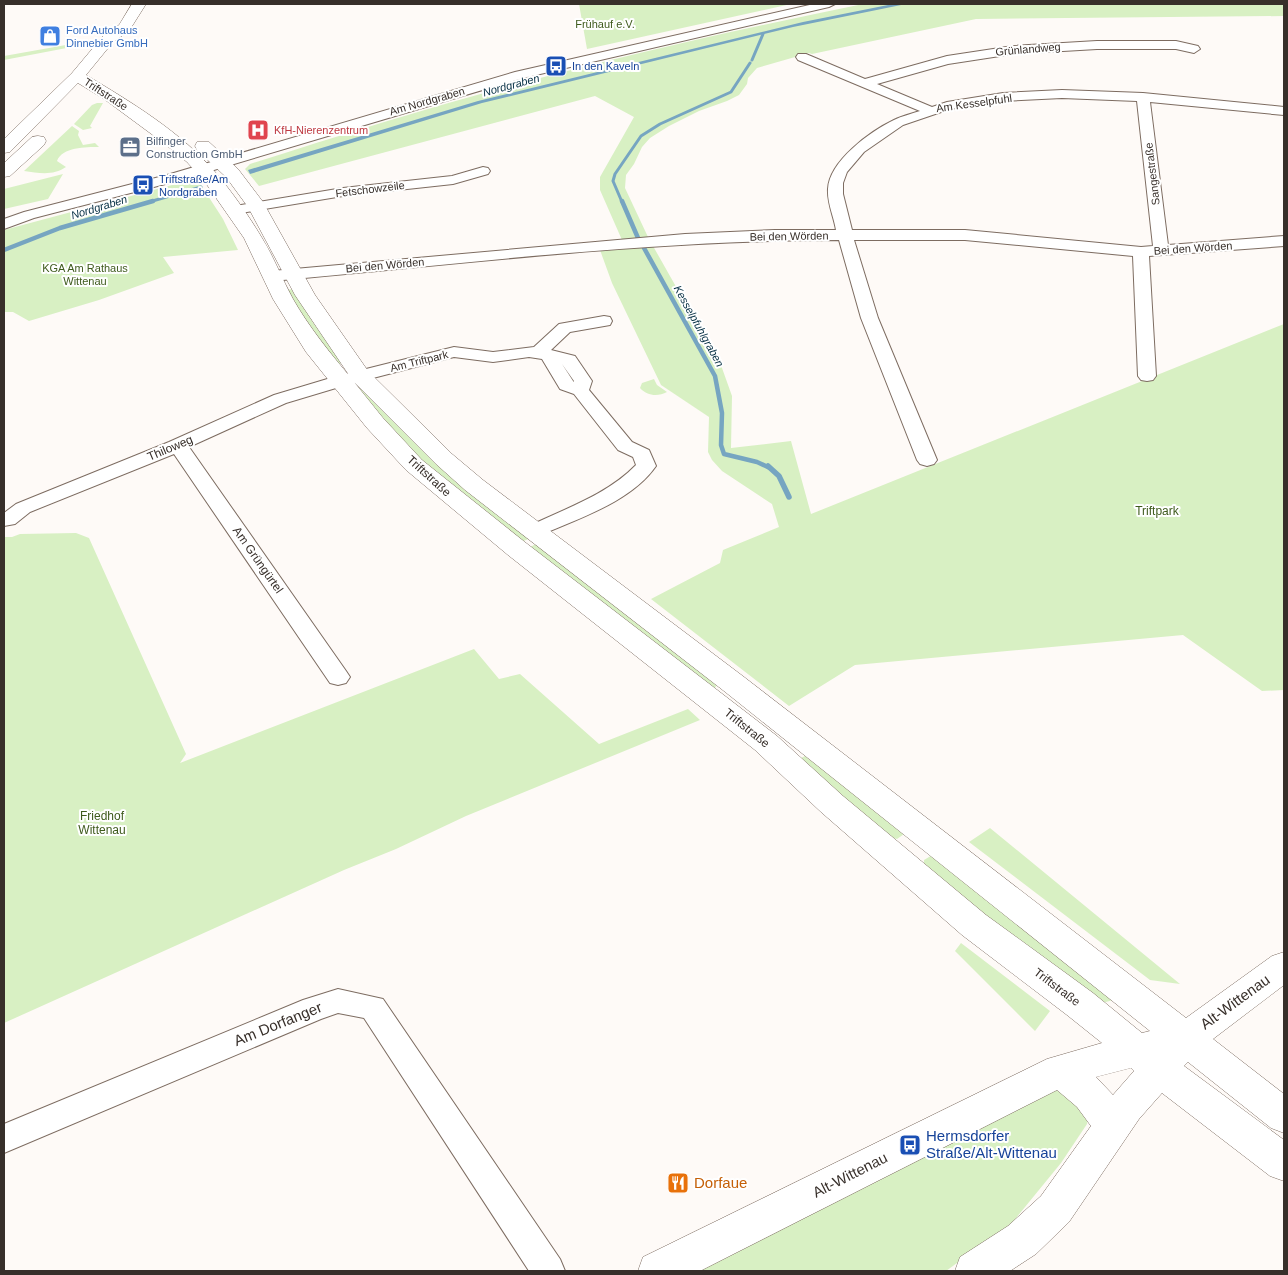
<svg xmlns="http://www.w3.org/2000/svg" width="1288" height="1275" font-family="Arial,sans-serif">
<rect width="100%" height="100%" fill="#fefaf7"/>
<!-- green -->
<path fill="#d8f0c3" d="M579,4H791L587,49Z
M863,4H1284V16L976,19L812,54L809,53L757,68L748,78L747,84L739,95L727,101L699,111L669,126L650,138L642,147L634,164L626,175L625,188L648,237L622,240L600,190V177L634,117L595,96L259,186L245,169L250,164C341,135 433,106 525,82C636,52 750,27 863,4Z
M94,40L89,47L80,49L77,46L4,60V56Z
M97,103H103L90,126L92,128L83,130L74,124L92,105Z
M72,126L79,131L78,135L83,145L95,143L99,147C86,147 62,147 57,161L66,167C53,176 39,173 24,171Z
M63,174L48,199L4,209V189Z
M187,181L199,182L223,219L238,250L163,257L174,273L99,300L29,321L13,312H4V230Z
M653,246L722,368L732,396L731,448L791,441L811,514L1284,324V690L1262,691L1183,635L855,665L789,706L651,599L720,563L723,550L779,527L772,504L722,471L712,460L708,452L709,417L661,385L612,283L600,250Z
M294,289L312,321L342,363L336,365L286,290Z
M654,379L657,385L667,392C658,397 647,396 640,388L642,383Z
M352,383H356L531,538L521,542L411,452Z
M76,533L89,538L186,754L180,763L474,649L499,679L520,674L599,744L688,709L700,720L466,816L396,849L344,870L4,1023V537H12L20,534Z
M538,543L718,683L713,691L528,548Z
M805,756L907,832L897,839L893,838L800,762L799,759Z
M990,828L1180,984L1150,980L969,842Z
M934,854L1121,998L1102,1003L991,921L924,864V860Z
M961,943L1050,1011L1035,1031L955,951Z
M1058,1088L1088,1117L1087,1124L1061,1163L1012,1223L946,1271H696L957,1137Z"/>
<!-- water -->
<path fill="#76a5c1" d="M893,4H906L793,27L482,103L250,174L248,170L478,101L803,22Z"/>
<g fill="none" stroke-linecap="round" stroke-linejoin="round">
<!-- stream-far2 -->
<path stroke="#76a5c1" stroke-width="3" d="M752,60L763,34
M149,202L201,187
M622,202L613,181L615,174L641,136L660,124L731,92L750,63"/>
<!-- stream-far1 -->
<path stroke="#76a5c1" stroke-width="4.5" d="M622,201L638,238
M644,248L715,376L722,413L721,445L724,454L757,462L770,468
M4,250L60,228L153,201"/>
<!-- stream -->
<path stroke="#76a5c1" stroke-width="5.5" d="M768,466L779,476L789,497"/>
<!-- minor casing -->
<g stroke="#7d6c61" stroke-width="2">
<path id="minor" d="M814,4H835L829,7L523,78L177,181L34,218L4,229V219L24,212L167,175L515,72Z
M1097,41H1176L1198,46L1200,49L1194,53L1176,49H1097L1013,54L948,64L877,84L932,107L947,102L1003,93L1062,90L1143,93L1284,107V115L1150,102L1168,245L1284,236V246L1149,256L1156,376L1153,380L1147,381L1141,380L1138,376L1133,256L965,240H854L878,318L937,460L934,464L927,466L920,464L917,460L861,318L839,240C650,240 460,264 272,281L266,279L264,276L266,273L272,271L685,234L775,230H836C834,217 827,203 828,189C829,161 871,131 894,120C902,116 911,114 920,111L798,60L796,57L798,54H806L865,79L947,56L1013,46ZM1062,98L1137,101L1153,246L1141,247L965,230H852L843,194V183L847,172L864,152L903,125L950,109L1003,101Z
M483,167L488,168L490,171L488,174L453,184L343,196L235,214L230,213L228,210L230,207L235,206L343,188L452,176Z
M604,316L610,317L612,321L610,325L570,332L551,350L575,356L592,381L589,390L632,442L649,450L656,466C631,502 579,518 541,535L534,537L527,535L524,531L527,527C564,509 607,495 636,465L633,457L618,450L574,394L560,389L542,359L529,357L493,362L454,357L346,385L286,403L189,447L346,671L350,677L346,683L338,685L330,683L174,454L30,512L15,524L4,526V513L16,504L169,442L274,395L334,377L454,347L493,352L534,347L559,324ZM562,364L574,381V382L573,381Z
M338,989L383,999L560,1259L565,1271H529L364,1018L338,1013L321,1019L4,1153V1124L303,1000Z"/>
</g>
<!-- major casing -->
<g stroke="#7d6c61" stroke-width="1">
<path id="major" d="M132,4H146L129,31L113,42L86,75C131,102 181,132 216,173C232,192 249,216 262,238C274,257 282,279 293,299C309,327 330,353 351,378L295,295L248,207L226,177L197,150L195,146L197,142H209L238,169L263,202L315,295L368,371L452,454L483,480L744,677L1186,1018L1272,956L1284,952V985L1213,1039L1284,1094V1133L1271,1128L1188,1062L1184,1066L1284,1140V1181L1270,1176L1162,1093L1139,1119L1069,1222L1036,1254L1010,1271H955L960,1257L1008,1226L1041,1196L1091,1126L1077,1107L1057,1090L700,1271H638L643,1257L1047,1059L1102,1043L1067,1015L962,935L821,812L755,750L508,555L406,470L367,428L306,352L273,299L244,238L205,182L187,162L165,144L104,99L78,83L10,152L4,153V139L72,73L103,36L119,25ZM354,382L436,464L465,490L724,691L1150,1031L1142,1033L1093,993L986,915L843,796L777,736L526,543L422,460L383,418ZM1131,1068L1134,1071L1113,1095L1096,1077Z
M38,136L44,137L46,141L44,145L10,176L4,177V163L32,137Z"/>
</g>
<!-- minor -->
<use href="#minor" fill="#fff" fill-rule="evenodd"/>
<!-- major -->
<use href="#major" fill="#fff" fill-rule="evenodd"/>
</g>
<!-- icons -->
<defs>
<g id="shop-square" transform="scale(1.125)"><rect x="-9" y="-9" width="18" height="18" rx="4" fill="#3f7fe0" stroke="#fff"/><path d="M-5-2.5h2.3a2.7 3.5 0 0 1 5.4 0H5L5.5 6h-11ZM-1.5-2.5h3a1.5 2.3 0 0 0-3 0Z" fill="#fff"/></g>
<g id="bus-square" transform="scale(1.125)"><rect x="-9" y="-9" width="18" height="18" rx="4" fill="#1a4fb4" stroke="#fff"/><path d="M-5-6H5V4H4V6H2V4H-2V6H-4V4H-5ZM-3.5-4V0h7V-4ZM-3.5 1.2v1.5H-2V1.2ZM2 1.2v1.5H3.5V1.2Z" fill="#fff"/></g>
<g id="hospital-square" transform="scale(1.125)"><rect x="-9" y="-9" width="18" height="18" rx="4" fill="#e0444e" stroke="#fff"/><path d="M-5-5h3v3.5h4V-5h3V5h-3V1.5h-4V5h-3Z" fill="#fff"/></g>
<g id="office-square" transform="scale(1.125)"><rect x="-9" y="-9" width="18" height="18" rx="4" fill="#5c6f8a" stroke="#fff"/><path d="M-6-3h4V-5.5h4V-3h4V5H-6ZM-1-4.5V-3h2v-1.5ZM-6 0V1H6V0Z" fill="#fff"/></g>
<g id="restaurant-square" transform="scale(1.125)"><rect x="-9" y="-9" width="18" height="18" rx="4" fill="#e8710a" stroke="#fff"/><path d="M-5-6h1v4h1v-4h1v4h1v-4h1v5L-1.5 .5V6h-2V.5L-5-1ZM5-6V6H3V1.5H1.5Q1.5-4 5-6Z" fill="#fff"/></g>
</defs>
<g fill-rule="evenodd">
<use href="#shop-square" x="50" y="36"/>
<use href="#bus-square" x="556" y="66"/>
<use href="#hospital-square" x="258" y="130"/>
<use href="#office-square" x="130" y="147"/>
<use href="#bus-square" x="143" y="185"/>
<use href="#bus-square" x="910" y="1145"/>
<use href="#restaurant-square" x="678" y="1183"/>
</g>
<g text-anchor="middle" stroke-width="4" stroke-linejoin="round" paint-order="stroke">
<!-- far-park labels -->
<g font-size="11" fill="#3e5a1c" stroke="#fff">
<text x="605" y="28">Frühauf e.V.</text>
<text x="85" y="272">KGA Am Rathaus<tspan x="85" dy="13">Wittenau</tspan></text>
</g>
<!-- far-shop labels -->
<g font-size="11" fill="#366cbe" stroke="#fff" text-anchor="start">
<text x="66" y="34">Ford Autohaus<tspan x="66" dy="13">Dinnebier GmbH</tspan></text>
</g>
<!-- far-street labels -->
<g font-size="11" fill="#372f2a" stroke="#fff">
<text transform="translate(1028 49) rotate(-5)" y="4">Grünlandweg</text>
<text transform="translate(106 94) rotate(33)" y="4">Triftstraße</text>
<text transform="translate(427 101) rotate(-16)" y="4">Am Nordgraben</text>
<text transform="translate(974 103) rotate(-8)" y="4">Am Kesselpfuhl</text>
<text transform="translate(1152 174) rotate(-97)" y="4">Sangestraße</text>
<text transform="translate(370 189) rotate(-7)" y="4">Fetschowzeile</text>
<text transform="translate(789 236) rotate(-1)" y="4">Bei den Wörden</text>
<text transform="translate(1193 248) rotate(-4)" y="4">Bei den Wörden</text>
<text transform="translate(385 265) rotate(-5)" y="4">Bei den Wörden</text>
<text transform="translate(419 361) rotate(-14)" y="4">Am Triftpark</text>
</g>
<!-- far-transit labels -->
<g font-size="11" fill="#164399" stroke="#fff" text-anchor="start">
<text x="572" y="70">In den Kaveln</text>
<text x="159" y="183">Triftstraße/Am<tspan x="159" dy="13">Nordgraben</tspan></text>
</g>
<!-- far-water labels -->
<g font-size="11" font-style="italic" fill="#032d42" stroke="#fff">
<text transform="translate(511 85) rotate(-15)" y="4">Nordgraben</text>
<text transform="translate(99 207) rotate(-17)" y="4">Nordgraben</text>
<text transform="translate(699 326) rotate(61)" y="4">Kesselpfuhlgraben</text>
</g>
<!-- far-health labels -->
<g font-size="11" fill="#be3a42" stroke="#fff" text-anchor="start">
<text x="274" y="134">KfH-Nierenzentrum</text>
</g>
<!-- far-service labels -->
<g font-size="11" fill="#4e5e75" stroke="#fff" text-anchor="start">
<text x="146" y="145">Bilfinger<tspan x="146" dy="13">Construction GmbH</tspan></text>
</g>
<!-- street labels -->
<g font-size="12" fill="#372f2a" stroke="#fff">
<text transform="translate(170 448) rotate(-23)" y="4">Thiloweg</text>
<text transform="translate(429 476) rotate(42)" y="4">Triftstraße</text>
<text transform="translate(258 560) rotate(55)" y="4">Am Grüngürtel</text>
<text transform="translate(747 728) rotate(39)" y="4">Triftstraße</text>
<text transform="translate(1057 987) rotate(37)" y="4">Triftstraße</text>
</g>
<!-- park labels -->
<g font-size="12" fill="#3e5a1c" stroke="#fff">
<text x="1157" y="515">Triftpark</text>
<text x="102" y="820">Friedhof<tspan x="102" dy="14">Wittenau</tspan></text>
</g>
<!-- near-street labels -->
<g font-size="15" fill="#372f2a" stroke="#fff">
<text transform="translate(1235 1002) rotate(-36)" y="5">Alt-Wittenau</text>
<text transform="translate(278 1024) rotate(-22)" y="5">Am Dorfanger</text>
<text transform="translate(850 1175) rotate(-27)" y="5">Alt-Wittenau</text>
</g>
<!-- near-transit labels -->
<g font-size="15" fill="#164399" stroke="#fff" text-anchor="start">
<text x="926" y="1141">Hermsdorfer<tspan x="926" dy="17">Straße/Alt-Wittenau</tspan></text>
</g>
<!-- near-food labels -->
<g font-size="15" fill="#c56008" stroke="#fff" text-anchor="start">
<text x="694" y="1188">Dorfaue</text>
</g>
</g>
<!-- border -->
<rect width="1288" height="1275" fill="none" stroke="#372f2a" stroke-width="10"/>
</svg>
